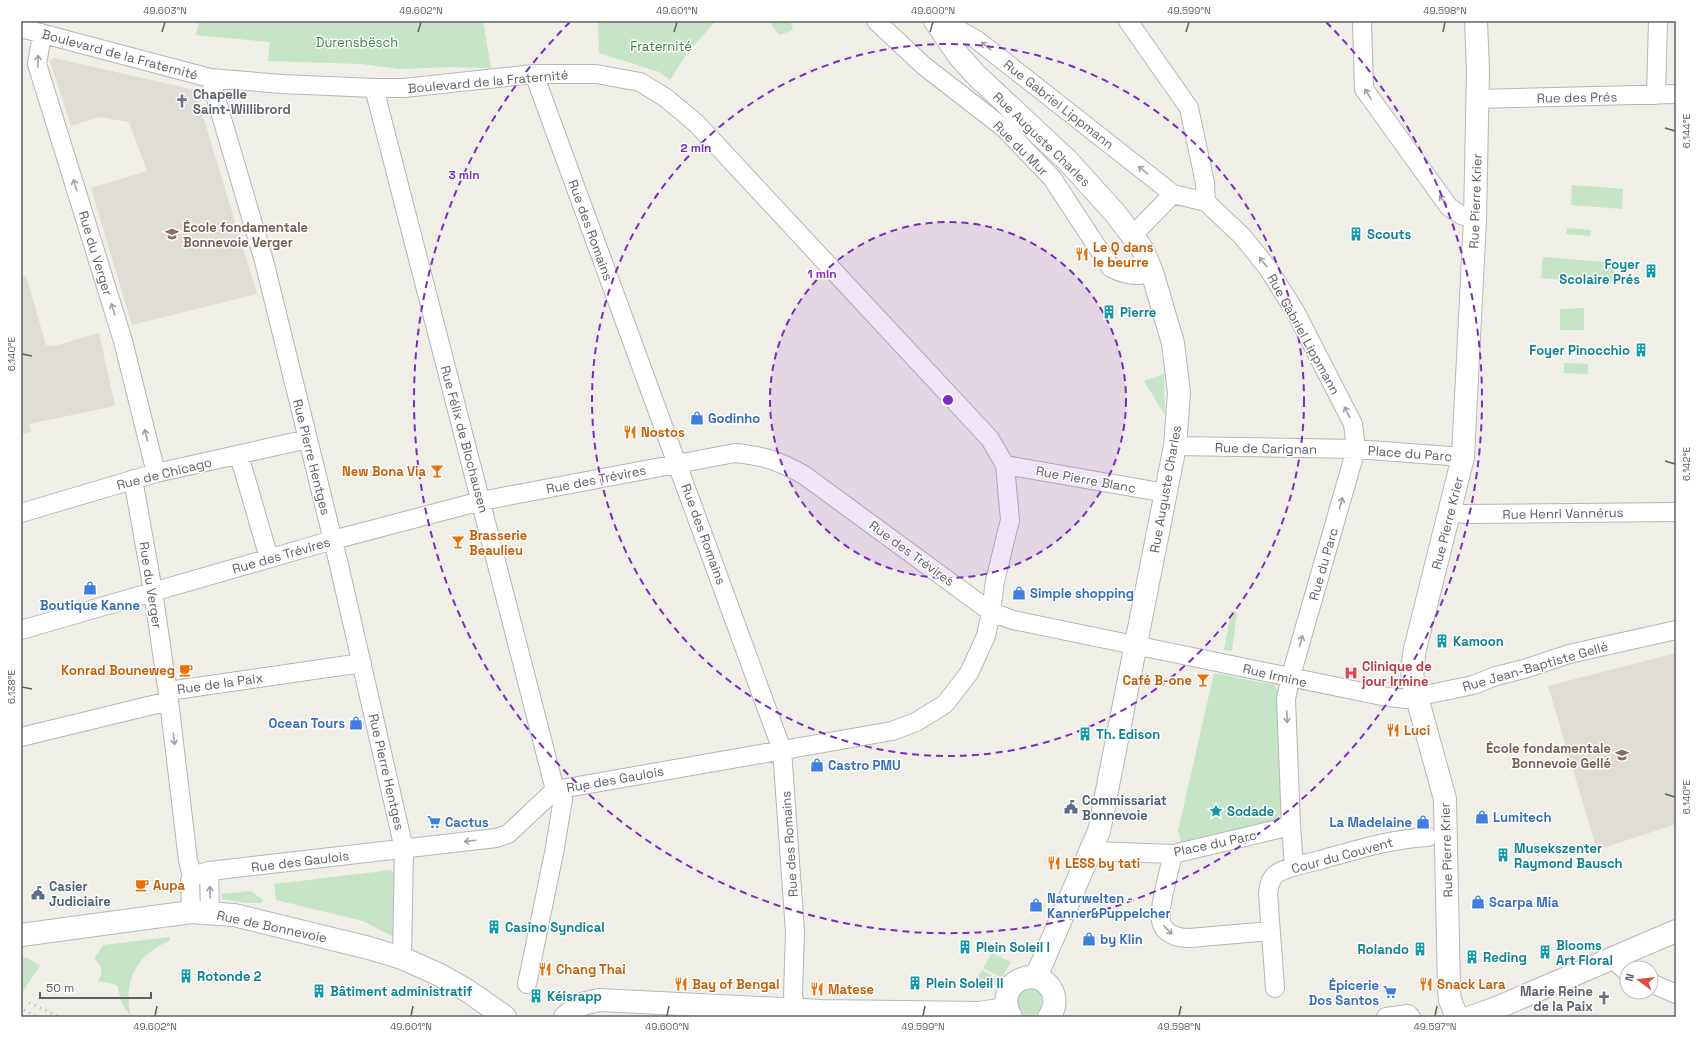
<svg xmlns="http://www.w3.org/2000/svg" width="1697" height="1038" font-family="'Space Grotesk',sans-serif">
<rect width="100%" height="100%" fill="#efeee7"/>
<!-- education -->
<path fill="#dfddd5" d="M54,58L195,90L257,294L132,325L91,188L147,171L129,122L99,117L71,126L50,61Z
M26,276L46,345L54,346L99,333L115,406L29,424L31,432L21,434V278Z
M1676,653V824L1597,850L1548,686Z"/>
<!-- green -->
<path fill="#c5e5c6" d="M199,21H483L491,68L452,67L399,69L362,64L268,61L270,42L196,35Z
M598,21H716L687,53L670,80L659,72L599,53Z
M769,21H790L793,30L779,35Z
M1572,185L1623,189L1622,209L1571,205Z
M1567,228L1591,230L1590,236L1566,234Z
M1543,257L1615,263L1613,284L1541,278Z
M1584,308V330H1560V309Z
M1564,363L1588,364V374L1564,373Z
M1164,374L1165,415L1144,381Z
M1231,611L1237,612L1232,651L1224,650Z
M1214,673L1274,685L1279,692L1282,813L1270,824L1186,843L1181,841L1178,831Z
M391,870L395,873L396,938L363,921L276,900L274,884Z
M251,891L262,899L263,901L261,903H245L222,899V894Z
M170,937L169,941C135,956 123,981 131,1017L122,1004L117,985L98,981C103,973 103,965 94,959L103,945Z
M992,953L1011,962L1002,978L983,968Z
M21,957L28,958L40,966L21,994Z
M982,970L999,980L989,990L975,981Z
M1026,986L1040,990C1047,1007 1038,1022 1020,1013L1015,995Z"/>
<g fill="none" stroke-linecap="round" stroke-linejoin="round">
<!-- street casing -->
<g stroke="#b4b6ba" stroke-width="20">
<path id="street" d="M876,21L924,66L1004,128L1052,178L1111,268C1125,275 1138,278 1152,272
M942,21L977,40L1173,194L1206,202L1242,236L1267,267L1295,311L1353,424L1356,449L1290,679L1286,699L1291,826L1294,867
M1128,21L1189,108L1205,183L1206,202
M1362,21L1364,89L1449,207L1461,215L1475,219
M21,28L210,78L282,84L374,88H404L534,74H596L640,82L666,98L697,124L990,439L1005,465L1010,520L995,581L991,612L986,636L969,673L945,704L916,722L892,731L555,790L508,834L496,838L209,871L192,876
M42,35L37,64L123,341L156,473
M534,74L782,750L795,932L793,994L796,1017
M210,78L264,261L339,565L404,849L402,958
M374,88L555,790
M1656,95L1658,21
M1477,99L1676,94
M1133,235L1173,194
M1175,446L1356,449L1463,457
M239,455L269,558
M1005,465L1166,493
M1450,511L1464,514L1676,512
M21,513L156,473L308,439
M21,630L333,540L481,501L735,453C765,456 779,461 804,475L991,612L1013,620L1382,696L1406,699L1473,685L1496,676L1524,669L1569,654L1676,630
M168,691L362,663
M169,701L188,860L192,876L190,881L191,912
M21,737L169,701L153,591L133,479
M1091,851L1173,854L1291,826
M1173,854C1170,868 1158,908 1161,921C1164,935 1178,938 1190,938L1270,931
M209,871L210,913
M1612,958L1627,972
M1651,983L1676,994
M527,984L554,853L563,799L561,789
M1275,988L1268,893C1269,886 1270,879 1276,874C1288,866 1306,864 1320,860C1356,850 1391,839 1428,837
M1386,1017L1408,1014L1411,1017"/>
</g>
<!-- secondary casing -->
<g stroke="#b5b8bd" stroke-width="24">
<path id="secondary" d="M935,21L959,56L976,75L1067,160L1115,213L1143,250L1152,272L1173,343L1179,393L1175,446L1099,831L1036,977
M21,935L191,912L234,915L369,948L402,958L440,975L468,991L505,1017
M565,1017L582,1004L599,1000L821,1011L979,1013L1006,1009
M1011,1017C991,982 1040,961 1053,993C1056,1002 1054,1010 1049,1017
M1457,1017L1450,1000L1449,989L1445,799L1413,683L1412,669L1415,649L1463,457L1475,219L1478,71L1476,21
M1471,1017L1494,1009L1676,931"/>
</g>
<!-- street -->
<use href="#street" stroke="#fff" stroke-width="18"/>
<!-- secondary -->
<use href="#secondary" stroke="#fff" stroke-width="22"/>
<!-- rail -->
<path stroke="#b4b5b6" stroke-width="3" stroke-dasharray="1 5" stroke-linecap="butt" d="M29,1003L60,1017
M24,1010L38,1017"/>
</g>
<!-- one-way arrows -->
<defs><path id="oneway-shaft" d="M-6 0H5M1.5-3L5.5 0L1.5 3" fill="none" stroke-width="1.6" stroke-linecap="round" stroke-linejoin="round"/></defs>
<g stroke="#9ea0a3">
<use href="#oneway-shaft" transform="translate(986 46) rotate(-142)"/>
<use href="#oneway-shaft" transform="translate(38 61) rotate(-88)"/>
<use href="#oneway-shaft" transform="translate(1368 94) rotate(-121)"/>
<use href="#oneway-shaft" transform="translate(1143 170) rotate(-141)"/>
<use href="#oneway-shaft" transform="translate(75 185) rotate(-107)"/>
<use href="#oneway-shaft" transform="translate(1443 200) rotate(-129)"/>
<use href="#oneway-shaft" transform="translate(1263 262) rotate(-129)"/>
<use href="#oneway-shaft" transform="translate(113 309) rotate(-107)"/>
<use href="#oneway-shaft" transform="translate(1347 412) rotate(-117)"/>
<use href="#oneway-shaft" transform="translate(146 435) rotate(-104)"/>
<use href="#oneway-shaft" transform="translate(1341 503) rotate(-74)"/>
<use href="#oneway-shaft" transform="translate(1301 641) rotate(-74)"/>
<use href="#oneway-shaft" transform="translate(1287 717) rotate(88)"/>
<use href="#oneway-shaft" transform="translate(174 739) rotate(83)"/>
<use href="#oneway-shaft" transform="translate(470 841) rotate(173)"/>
<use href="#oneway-shaft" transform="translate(210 892) rotate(-92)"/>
<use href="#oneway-shaft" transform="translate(1168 930) rotate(46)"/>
</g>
<!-- ticks -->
<path fill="none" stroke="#5e6166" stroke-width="1.5" d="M162,32L165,22M418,32L421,22M674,32L677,22M930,32L933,22M1186,32L1189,22M1443,32L1445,22M1665,128L1675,131M22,354L32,356M1665,461L1675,464M22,687L32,689M1665,794L1675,797M155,1016L157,1006M411,1016L413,1006M667,1016L669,1006M923,1016L925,1006M1179,1016L1181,1006M1435,1016L1437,1006"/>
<!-- distance rings -->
<circle cx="948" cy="400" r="178" fill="#7b2cbf" fill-opacity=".12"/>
<g fill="none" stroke="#7b2cbf" stroke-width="2" stroke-dasharray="7 5">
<circle cx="948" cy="400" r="178"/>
<circle cx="948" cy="400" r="356"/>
<path d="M1326 22A534 534 0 1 1 570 22"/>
</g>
<!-- icons -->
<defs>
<g id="church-bare" transform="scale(1.08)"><path d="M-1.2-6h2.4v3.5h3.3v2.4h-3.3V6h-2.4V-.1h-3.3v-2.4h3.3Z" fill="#6b7280" stroke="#fff" stroke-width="2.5" paint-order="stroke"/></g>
<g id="school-bare" transform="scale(1.08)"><path d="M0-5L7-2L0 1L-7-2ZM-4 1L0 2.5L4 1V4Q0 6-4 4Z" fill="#8d6e63" stroke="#fff" stroke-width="2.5" paint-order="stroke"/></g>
<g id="building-bare" transform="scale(1.08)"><path d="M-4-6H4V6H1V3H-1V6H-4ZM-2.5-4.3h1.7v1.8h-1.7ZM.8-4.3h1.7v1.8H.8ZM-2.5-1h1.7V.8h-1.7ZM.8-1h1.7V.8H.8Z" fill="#0f9aa8" stroke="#fff" stroke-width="2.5" paint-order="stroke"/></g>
<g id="restaurant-bare" transform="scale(1.08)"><path d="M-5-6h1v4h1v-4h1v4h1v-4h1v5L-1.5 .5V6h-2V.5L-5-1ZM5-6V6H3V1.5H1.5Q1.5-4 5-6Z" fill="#e8710a" stroke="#fff" stroke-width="2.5" paint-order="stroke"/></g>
<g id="shop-bare" transform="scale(1.08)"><path d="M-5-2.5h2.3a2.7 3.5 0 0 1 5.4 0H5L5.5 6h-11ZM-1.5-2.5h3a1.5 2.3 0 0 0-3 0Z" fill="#3f7fe0" stroke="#fff" stroke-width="2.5" paint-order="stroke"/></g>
<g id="bar-bare" transform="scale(1.08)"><path d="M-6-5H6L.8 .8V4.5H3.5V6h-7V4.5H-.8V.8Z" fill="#e8710a" stroke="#fff" stroke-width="2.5" paint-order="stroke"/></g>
<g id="cafe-bare" transform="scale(1.08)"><path d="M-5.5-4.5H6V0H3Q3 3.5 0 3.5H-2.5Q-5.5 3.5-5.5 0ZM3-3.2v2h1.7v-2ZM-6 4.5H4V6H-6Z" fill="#e8710a" stroke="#fff" stroke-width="2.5" paint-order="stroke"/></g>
<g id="hospital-bare" transform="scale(1.08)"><path d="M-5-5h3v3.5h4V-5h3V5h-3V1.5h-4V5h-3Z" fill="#e0444e" stroke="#fff" stroke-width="2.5" paint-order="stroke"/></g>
<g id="civic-bare" transform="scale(1.08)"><path d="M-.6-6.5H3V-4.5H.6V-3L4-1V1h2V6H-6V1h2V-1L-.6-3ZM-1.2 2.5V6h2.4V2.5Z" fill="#5c6f8a" stroke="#fff" stroke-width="2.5" paint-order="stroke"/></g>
<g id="sight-bare" transform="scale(1.08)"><path d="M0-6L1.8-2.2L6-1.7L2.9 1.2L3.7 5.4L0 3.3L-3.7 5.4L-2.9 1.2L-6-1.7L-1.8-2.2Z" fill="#0f9aa8" stroke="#fff" stroke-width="2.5" paint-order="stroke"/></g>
<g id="supermarket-bare" transform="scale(1.08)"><path d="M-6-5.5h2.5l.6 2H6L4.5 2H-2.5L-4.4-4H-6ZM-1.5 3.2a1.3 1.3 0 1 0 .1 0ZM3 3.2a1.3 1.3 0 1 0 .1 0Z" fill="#3f7fe0" stroke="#fff" stroke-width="2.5" paint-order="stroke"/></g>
</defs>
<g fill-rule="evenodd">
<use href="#church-bare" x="182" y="101"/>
<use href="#school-bare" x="172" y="234"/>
<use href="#building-bare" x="1356" y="234"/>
<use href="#restaurant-bare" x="1082" y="254"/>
<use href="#building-bare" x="1651" y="271"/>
<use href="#building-bare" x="1109" y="312"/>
<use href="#building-bare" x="1641" y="350"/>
<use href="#shop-bare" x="697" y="418"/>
<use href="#restaurant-bare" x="630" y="432"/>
<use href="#bar-bare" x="437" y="471"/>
<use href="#bar-bare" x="458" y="542"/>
<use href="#shop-bare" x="90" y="588"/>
<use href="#shop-bare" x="1019" y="593"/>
<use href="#building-bare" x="1442" y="641"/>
<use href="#cafe-bare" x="186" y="670"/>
<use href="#hospital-bare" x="1351" y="673"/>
<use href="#bar-bare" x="1203" y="680"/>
<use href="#shop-bare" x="356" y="723"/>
<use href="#restaurant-bare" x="1393" y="730"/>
<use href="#building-bare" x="1085" y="734"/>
<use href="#school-bare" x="1622" y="755"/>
<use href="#shop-bare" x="817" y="765"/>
<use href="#civic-bare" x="1071" y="807"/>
<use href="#sight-bare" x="1216" y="811"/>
<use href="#shop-bare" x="1482" y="817"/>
<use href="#supermarket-bare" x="434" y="822"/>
<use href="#shop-bare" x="1423" y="822"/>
<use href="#building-bare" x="1503" y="855"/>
<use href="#restaurant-bare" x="1054" y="863"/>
<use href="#cafe-bare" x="142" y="885"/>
<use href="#civic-bare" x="38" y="893"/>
<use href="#shop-bare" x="1478" y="902"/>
<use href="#shop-bare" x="1036" y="905"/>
<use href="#building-bare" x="494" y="927"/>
<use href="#shop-bare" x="1089" y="939"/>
<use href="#building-bare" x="965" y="947"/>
<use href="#building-bare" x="1420" y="949"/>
<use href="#building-bare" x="1545" y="952"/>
<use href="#building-bare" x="1472" y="957"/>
<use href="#restaurant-bare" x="545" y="969"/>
<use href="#building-bare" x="186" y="976"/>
<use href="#building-bare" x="915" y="983"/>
<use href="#restaurant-bare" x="681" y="984"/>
<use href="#restaurant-bare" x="1426" y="984"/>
<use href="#restaurant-bare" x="817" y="989"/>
<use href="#building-bare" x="319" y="991"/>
<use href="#supermarket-bare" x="1390" y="992"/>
<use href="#building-bare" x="536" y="996"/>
<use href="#church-bare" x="1604" y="998"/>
</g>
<g text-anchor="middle" stroke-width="3" stroke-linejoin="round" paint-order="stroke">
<!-- park labels -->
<g font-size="13" fill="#3a8140" stroke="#fff">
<text x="357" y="47">Durensbësch</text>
<text x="661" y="51">Fraternité</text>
</g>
<!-- street labels -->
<g font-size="13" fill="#5e6166" stroke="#fff">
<text transform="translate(120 54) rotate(15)" y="5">Boulevard de la Fraternité</text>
<text transform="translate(488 81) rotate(-5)" y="5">Boulevard de la Fraternité</text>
<text transform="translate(1577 97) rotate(-1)" y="5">Rue des Prés</text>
<text transform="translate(1059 104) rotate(38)" y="5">Rue Gabriel Lippmann</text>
<text transform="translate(1042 139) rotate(44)" y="5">Rue Auguste Charles</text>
<text transform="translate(1021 148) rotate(45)" y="5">Rue du Mur</text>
<text transform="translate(1475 201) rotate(-88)" y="5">Rue Pierre Krier</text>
<text transform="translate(591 230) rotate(70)" y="5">Rue des Romains</text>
<text transform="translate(96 253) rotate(73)" y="5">Rue du Verger</text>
<text transform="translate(1304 334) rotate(61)" y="5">Rue Gabriel Lippmann</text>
<text transform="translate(465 439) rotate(75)" y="5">Rue Félix de Blochausen</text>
<text transform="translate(1266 448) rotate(1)" y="5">Rue de Carignan</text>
<text transform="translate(1410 453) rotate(4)" y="5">Place du Parc</text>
<text transform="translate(312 457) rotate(76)" y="5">Rue Pierre Hentges</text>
<text transform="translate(164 473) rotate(-14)" y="5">Rue de Chicago</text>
<text transform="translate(596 479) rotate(-11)" y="5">Rue des Trévires</text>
<text transform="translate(1086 479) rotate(10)" y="5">Rue Pierre Blanc</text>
<text transform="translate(1165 489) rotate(-80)" y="5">Rue Auguste Charles</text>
<text transform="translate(1563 513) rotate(-1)" y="5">Rue Henri Vannérus</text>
<text transform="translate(1447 523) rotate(-76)" y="5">Rue Pierre Krier</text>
<text transform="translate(704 534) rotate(70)" y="5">Rue des Romains</text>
<text transform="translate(912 553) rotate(36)" y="5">Rue des Trévires</text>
<text transform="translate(281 555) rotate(-16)" y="5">Rue des Trévires</text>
<text transform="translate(1323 564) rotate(-74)" y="5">Rue du Parc</text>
<text transform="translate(151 585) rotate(81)" y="5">Rue du Verger</text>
<text transform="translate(1535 666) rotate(-16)" y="5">Rue Jean-Baptiste Gellé</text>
<text transform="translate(1275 675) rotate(13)" y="5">Rue Irmine</text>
<text transform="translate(220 683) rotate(-8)" y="5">Rue de la Paix</text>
<text transform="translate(387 772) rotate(77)" y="5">Rue Pierre Hentges</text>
<text transform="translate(615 779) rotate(-10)" y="5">Rue des Gaulois</text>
<text transform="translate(1215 843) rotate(-12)" y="5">Place du Parc</text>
<text transform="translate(789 844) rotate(-94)" y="5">Rue des Romains</text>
<text transform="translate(1446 850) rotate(-92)" y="5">Rue Pierre Krier</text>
<text transform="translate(1342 855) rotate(-15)" y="5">Cour du Couvent</text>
<text transform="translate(300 861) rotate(-7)" y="5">Rue des Gaulois</text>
<text transform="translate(272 926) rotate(12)" y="5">Rue de Bonnevoie</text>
</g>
<!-- worship labels -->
<g font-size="13" font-weight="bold" fill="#5b616d" stroke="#fff" text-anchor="start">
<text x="193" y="99">Chapelle<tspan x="193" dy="15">Saint-Willibrord</tspan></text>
<text x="1593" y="996" text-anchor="end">Marie Reine<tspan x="1593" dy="15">de la Paix</tspan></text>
</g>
<!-- education labels -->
<g font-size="13" font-weight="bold" fill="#785e54" stroke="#fff" text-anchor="start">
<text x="183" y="232">École fondamentale<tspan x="183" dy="15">Bonnevoie Verger</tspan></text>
<text x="1611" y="753" text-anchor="end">École fondamentale<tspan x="1611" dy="15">Bonnevoie Gellé</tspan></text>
</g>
<!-- culture labels -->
<g font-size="13" font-weight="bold" fill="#0d838f" stroke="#fff" text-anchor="start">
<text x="1367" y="239">Scouts</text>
<text x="1640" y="269" text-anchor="end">Foyer<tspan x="1640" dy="15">Scolaire Prés</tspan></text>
<text x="1120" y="317">Pierre</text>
<text x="1630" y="355" text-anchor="end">Foyer Pinocchio</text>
<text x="1453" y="646">Kamoon</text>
<text x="1096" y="739">Th. Edison</text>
<text x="1227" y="816">Sodade</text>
<text x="1514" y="853">Musekszenter<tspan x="1514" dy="15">Raymond Bausch</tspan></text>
<text x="505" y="932">Casino Syndical</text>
<text x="1556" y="950">Blooms<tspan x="1556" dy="15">Art Floral</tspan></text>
<text x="976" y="952">Plein Soleil I</text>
<text x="1409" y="954" text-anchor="end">Rolando</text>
<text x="1483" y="962">Reding</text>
<text x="197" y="981">Rotonde 2</text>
<text x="926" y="988">Plein Soleil II</text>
<text x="330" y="996">Bâtiment administratif</text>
<text x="547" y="1001">Kéisrapp</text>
</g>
<!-- food labels -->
<g font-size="13" font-weight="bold" fill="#c56008" stroke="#fff" text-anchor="start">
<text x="1093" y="252">Le Q dans<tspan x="1093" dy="15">le beurre</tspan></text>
<text x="641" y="437">Nostos</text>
<text x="426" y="476" text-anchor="end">New Bona Via</text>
<text x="469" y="540">Brasserie<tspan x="469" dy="15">Beaulieu</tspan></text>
<text x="175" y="675" text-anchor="end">Konrad Bouneweg</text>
<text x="1192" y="685" text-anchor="end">Café B-one</text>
<text x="1404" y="735">Luci</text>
<text x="1065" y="868">LESS by tati</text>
<text x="153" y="890">Aupa</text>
<text x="556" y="974">Chang Thai</text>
<text x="692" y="989">Bay of Bengal</text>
<text x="1437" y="989">Snack Lara</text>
<text x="828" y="994">Matese</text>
</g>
<!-- shop labels -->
<g font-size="13" font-weight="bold" fill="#366cbe" stroke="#fff" text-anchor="start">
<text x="708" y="423">Godinho</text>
<text x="1030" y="598">Simple shopping</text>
<text x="90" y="610" text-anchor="middle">Boutique Kanne</text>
<text x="345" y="728" text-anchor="end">Ocean Tours</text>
<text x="828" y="770">Castro PMU</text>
<text x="1493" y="822">Lumitech</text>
<text x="445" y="827">Cactus</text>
<text x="1412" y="827" text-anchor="end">La Madelaine</text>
<text x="1047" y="903">Naturwelten -<tspan x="1047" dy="15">Kanner&amp;Puppelcher</tspan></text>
<text x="1489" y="907">Scarpa Mia</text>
<text x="1100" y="944">by Klin</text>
<text x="1379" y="990" text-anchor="end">Épicerie<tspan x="1379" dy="15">Dos Santos</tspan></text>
</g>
<!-- health labels -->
<g font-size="13" font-weight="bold" fill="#be3a42" stroke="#fff" text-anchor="start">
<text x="1362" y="671">Clinique de<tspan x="1362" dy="15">jour Irmine</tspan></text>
</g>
<!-- service labels -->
<g font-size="13" font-weight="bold" fill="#4e5e75" stroke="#fff" text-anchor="start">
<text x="1082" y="805">Commissariat<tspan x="1082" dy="15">Bonnevoie</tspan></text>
<text x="49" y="891">Casier<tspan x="49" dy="15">Judiciaire</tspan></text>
</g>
</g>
<circle cx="948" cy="400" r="6" fill="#7b2cbf" stroke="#fff" stroke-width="2"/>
<g font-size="12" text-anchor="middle" font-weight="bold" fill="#7b2cbf" stroke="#fff" stroke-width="3" stroke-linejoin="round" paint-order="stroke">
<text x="696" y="152">2 min</text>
<text x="464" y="179">3 min</text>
<text x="822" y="278">1 min</text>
</g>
<!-- border -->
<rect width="1697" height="1038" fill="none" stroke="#ffffff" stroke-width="44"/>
<!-- north arrow -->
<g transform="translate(1639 980) rotate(285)"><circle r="19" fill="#ffffff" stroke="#bfc0c2"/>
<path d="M0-3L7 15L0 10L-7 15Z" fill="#df4f3d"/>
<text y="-6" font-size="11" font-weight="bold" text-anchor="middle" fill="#5e6166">N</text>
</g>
<!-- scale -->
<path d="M40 992v6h111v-6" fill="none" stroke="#5e6166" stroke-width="2"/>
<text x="46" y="992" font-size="12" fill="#5e6166" stroke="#ffffff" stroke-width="3" paint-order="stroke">50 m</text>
<rect x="22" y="22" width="1653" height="994" fill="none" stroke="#5e6166" stroke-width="1.5"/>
<g font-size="10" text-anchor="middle" fill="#5e6166">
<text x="165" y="14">49.603°N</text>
<text x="421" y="14">49.602°N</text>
<text x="677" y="14">49.601°N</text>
<text x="933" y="14">49.600°N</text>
<text x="1189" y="14">49.599°N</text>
<text x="1445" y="14">49.598°N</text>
<text transform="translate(1686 131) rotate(-90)" y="4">6.144°E</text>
<text transform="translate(11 354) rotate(-90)" y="4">6.140°E</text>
<text transform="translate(1686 464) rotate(-90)" y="4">6.142°E</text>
<text transform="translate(11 687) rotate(-90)" y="4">6.138°E</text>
<text transform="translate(1686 797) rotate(-90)" y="4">6.140°E</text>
<text x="155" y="1030">49.602°N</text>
<text x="411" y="1030">49.601°N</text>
<text x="667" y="1030">49.600°N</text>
<text x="923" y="1030">49.599°N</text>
<text x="1179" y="1030">49.598°N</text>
<text x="1435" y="1030">49.597°N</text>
</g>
</svg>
